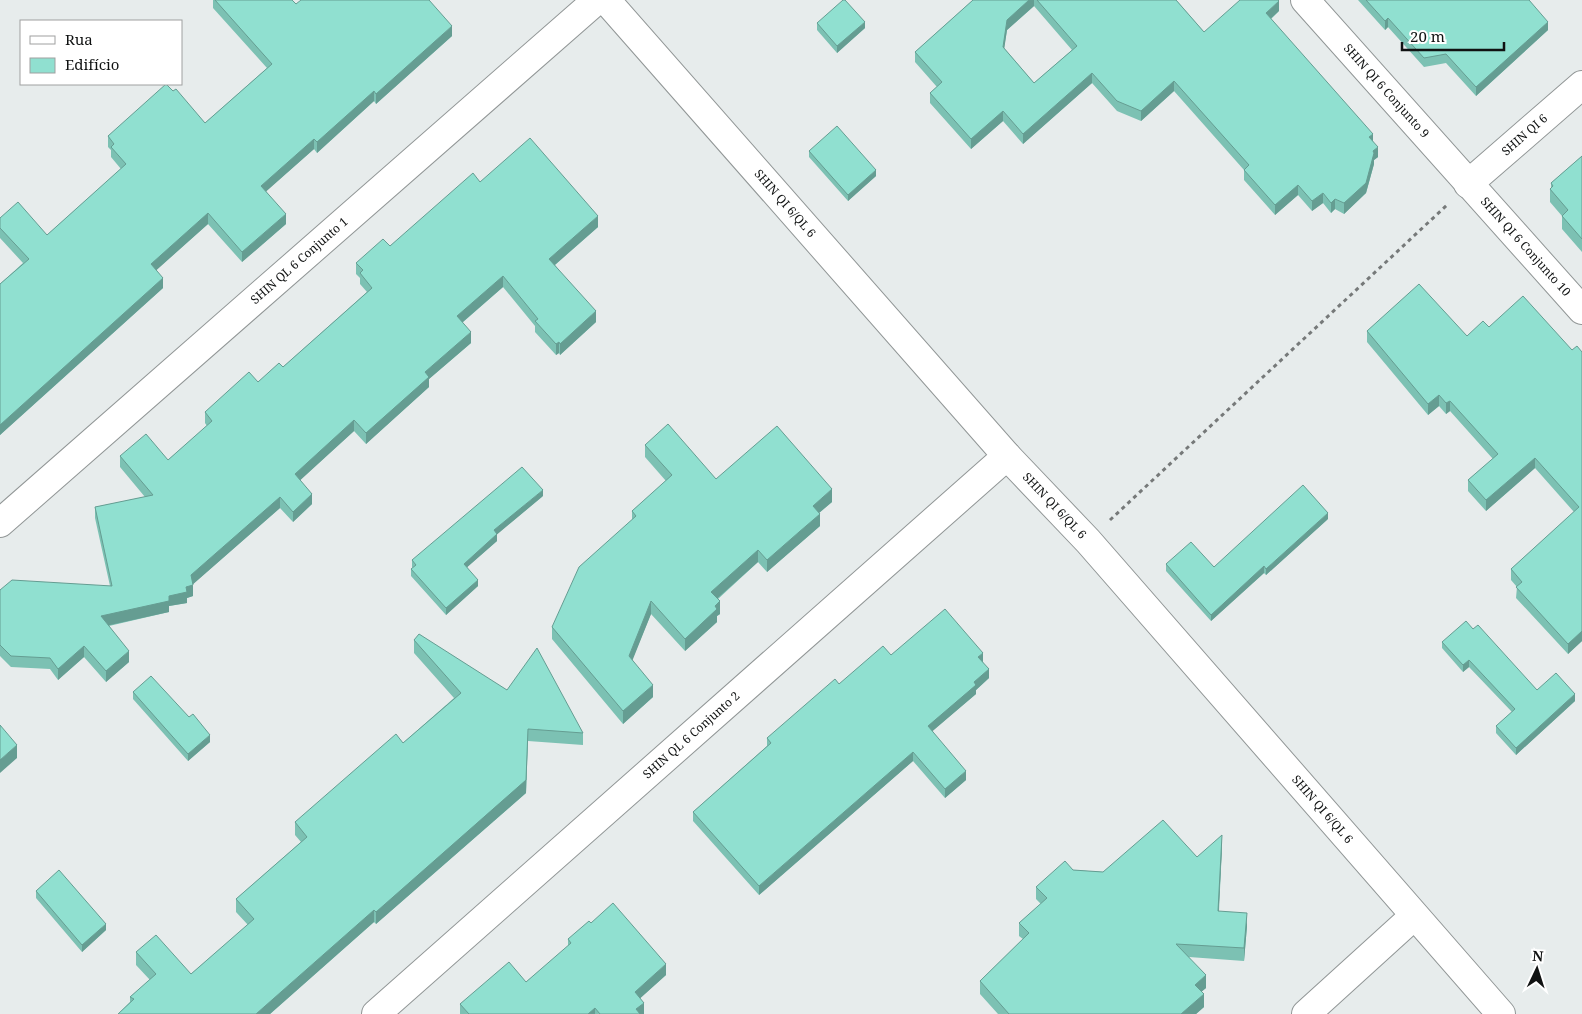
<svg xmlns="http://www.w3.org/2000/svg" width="1582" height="1014" font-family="'Noto Serif',serif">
<rect width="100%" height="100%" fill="#e7ecec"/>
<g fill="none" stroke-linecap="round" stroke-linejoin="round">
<!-- street casing -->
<g stroke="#919696" stroke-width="30">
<g id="street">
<path id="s1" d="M1305,0L1582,310"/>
<path id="s2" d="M1468,184L1582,85"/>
<path id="s3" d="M0,523L597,0"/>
<path id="s4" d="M376,1014L1007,456"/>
<path d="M1306,1014L1414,916"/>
</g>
</g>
<!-- secondary casing -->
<g stroke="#919696" stroke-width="30">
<g id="secondary">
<path id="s5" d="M606,0L1007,456L1088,541L1501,1014"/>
</g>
</g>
<!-- path -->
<path stroke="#767979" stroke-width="3" stroke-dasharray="4 4" stroke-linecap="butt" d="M1110,520L1447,205"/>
<!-- street -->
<use href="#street" stroke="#fff" stroke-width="28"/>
<!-- secondary -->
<use href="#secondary" stroke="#fff" stroke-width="28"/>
</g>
<!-- wall -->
<path fill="#7cc1b3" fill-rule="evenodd" d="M213,0H292L296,4L452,36L376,104L374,101L317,153L314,149L266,191L286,224L242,262L208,224L156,270L163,288L0,435V284L23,263L0,238V218L47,235L121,169L111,157V150L108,147V136L173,91L205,123L267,68L213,8Z
M973,0H1176L1204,32L1279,11L1271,19L1373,141L1378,157L1374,160V164L1366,193L1344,214L1335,209L1331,213L1323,203L1312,211L1298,195L1275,215L1244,180V170L1174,91L1141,121L1117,111L1092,83L1023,144L1003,121L971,149L930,103V93L937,87L915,62V52ZM1034,6L1072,50L1034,83L1004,48L1007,30Z
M1358,0H1529L1548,30L1476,96L1446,63L1424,67L1388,27L1385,30Z
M817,23L865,28L837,53L817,30Z
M809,151L876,176L848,201L809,157Z
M1582,156V252L1562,229V216L1550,202V189L1551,188V183Z
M480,182L598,227L555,265L596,322L560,355L559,353L556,355L535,332V326L503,287L462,323L471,343L429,379V387L366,444L354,431L300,480L312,504L293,522L280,508L193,584V596L187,598V603L169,606V612L109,626L129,662L106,682L84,657L58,680L50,669L11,667L0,656V590L110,586L95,518V507L145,497L120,467V456L168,460L207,426L205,423V412L283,367L367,292L360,284V278L356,274V263L390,246Z
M1489,327L1572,350L1582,352V641L1568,654L1516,598L1517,587L1511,580V569L1574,512L1535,468L1486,511L1468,491V480L1493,459L1450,411L1446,414L1439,406L1428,415L1367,342V331L1467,336Z
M645,445L716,479L832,502L819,513L820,526L767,572L758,562L718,599L720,614L717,616V622L685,651L651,614L632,660L653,697L623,724L552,639V627L632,520V511L666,481L645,457Z
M543,496L497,534V541L467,567L478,586L446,615L411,576V569L413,568L412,567V560Z
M1328,519L1266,575L1264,573L1211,621L1166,571V564L1214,567Z
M1473,629L1537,690L1575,701L1516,755L1496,733V726L1512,712L1469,667L1463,672L1442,648V642Z
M414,640L507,690L583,733V745L528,741L526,793L376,924L374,922L270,1014H118L130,1002V997L150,980L136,965V952L191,974L248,925L236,912V899L301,842L295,835V822L403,743L454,698L414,653Z
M891,655L983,662L989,678L976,690V694L932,731L966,780L945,798L913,761L759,895L693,821V812L767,746V738L839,684Z
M133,692L210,742L188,761L133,699Z
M1222,847L1219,911L1247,926L1244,961L1189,957L1206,988L1201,992L1204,1007L1196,1014H998L980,994V981L1023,939L1019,936V923L1041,904L1036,899V887L1073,870L1103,872L1197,857Z
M36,891L106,930L82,952L36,898Z
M568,939L666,975L640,998L644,1014H460V1004L526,982L568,947Z"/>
<!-- shaded-wall -->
<path fill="#659d92" d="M1029,0H1034V6L1007,30L1003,57V47L1007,20Z
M1279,1V11L1266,23V13Z
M1388,18V27L1385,30V21Z
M865,22V28L837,53V46Z
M1548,22V30L1476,96V87Z
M452,26V36L376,104V94Z
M1092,73V83L1023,144V134Z
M1174,81V91L1141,121V111Z
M374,91V101L317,153V142Z
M1003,111V121L971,149V139Z
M1373,134V144L1369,137Z
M314,139V149L261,196V186Z
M1378,147V157L1374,160V164L1366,193L1344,214V203L1373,151Z
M876,170V176L848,201V195Z
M1298,185V195L1275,215V205Z
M1323,193V203L1312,211V201Z
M1335,199V209L1331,213V203Z
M208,213V224L151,275V264Z
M286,214V224L242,262V252Z
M598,216V227L549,270V259Z
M503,276V287L457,327V316Z
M163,278V288L0,435V425Z
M596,311V322L560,355V344Z
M471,332V343L429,379V387L366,444V433L425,372Z
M559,342V353L556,355V344Z
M1439,395V406L1428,415V404Z
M1450,401V411L1446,414V403Z
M354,420V431L295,485V474Z
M1535,458V468L1486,511V500Z
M832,489V502L813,518V506Z
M543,490V496L494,537V530Z
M312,494V504L293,522V512Z
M280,497V508L191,586L193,585V596L187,598V603L169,606V612L101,627V616L169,596L186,587L191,575Z
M1328,513V519L1266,575V569Z
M820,514V526L767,572V560Z
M497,534V541L464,570V564Z
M758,550V562L711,604V592Z
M1264,566V573L1211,621V615Z
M478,580V586L446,615V608Z
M651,601V614L629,669V656Z
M720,601V614L717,616V622L685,651V639Z
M1582,631V641L1568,654V644Z
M84,646V657L58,680V669Z
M129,651V662L106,682V671Z
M983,653V662L978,666V657Z
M1469,660V667L1463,672V665Z
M989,669V678L976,690V694L928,735V726L974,682Z
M653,685V697L623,724V711Z
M1575,694V701L1516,755V748Z
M528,729L526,793L376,924V912Z
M210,735V742L188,761V754Z
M17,745V758L0,773V760Z
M913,752V761L759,895V886Z
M966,771V780L945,798V789Z
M1222,835V847L1218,923V911Z
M374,910V922L270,1014H256Z
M1247,913V926L1244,961V948Z
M106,924V930L82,952V945Z
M666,964V975L635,1003V992Z
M1206,975V988L1195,997V985Z
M1204,994V1007L1196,1014H1181Z
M644,1003V1014H636V1009Z
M595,1008V1014H588Z"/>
<!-- building -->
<path fill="#90e0d0" stroke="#659d92" d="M215,0H292L296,4L301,0H429L452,26L376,94L374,91L317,142L314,139L261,186L286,214L242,252L208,213L151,264L163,278L0,425V284L29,259L0,228V218L18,202L47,235L126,164L111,147L114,144L108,136L166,84L173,91L176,89L205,123L272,64Z
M843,0H845L865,22L837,46L817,23Z
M973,0H1029L1007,20L1003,47L1034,83L1077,46L1037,0H1176L1204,32L1240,0H1278L1279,1L1266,13L1373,134L1369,137L1378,147L1373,151L1374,153L1366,183L1344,203L1335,199L1331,203L1323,193L1312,201L1298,185L1275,205L1244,170L1249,165L1174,81L1141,111L1117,101L1092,73L1023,134L1003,111L971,139L930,93L942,82L915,52Z
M1366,0H1529L1548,22L1476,87L1446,54L1424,58L1388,18L1385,21Z
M837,126L876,170L848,195L809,151Z
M530,138L598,216L549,259L596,311L560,344L559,342L556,344L535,321L538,319L503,276L457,316L471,332L425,372L429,377L366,433L354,420L295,474L312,494L293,512L280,497L191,575L193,585L186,587L187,592L169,596V601L101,616L129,651L106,671L84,646L58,669L50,658L11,656L0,645V590L12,580L112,586L95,507L153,495L120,456L146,434L168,460L212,421L205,412L249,372L258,382L279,363L283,367L372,288L360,273L363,270L356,263L383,239L390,246L473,173L480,182Z
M1582,156V239L1562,216L1568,210L1550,189L1553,186L1551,183Z
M1419,284L1467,336L1483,321L1489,327L1523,296L1572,350L1577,346L1582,352V631L1568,644L1516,587L1522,582L1511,569L1579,507L1535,458L1486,500L1468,480L1498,454L1450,401L1446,403L1439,395L1428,404L1367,331Z
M668,424L716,479L777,426L832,489L813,506L820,514L799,532L767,560L758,550L711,592L720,601L715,606L717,609L685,639L651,601L629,656L653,685L623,711L552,627L579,567L636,516L632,511L672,475L645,445Z
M522,467L543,490L494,530L497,534L464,564L478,580L446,608L411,569L416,565L412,560Z
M1303,485L1328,513L1266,569L1264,566L1211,615L1166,564L1191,542L1214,567Z
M945,609L983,653L978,657L989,669L974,682L976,685L928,726L966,771L945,789L913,752L759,886L693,812L771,743L767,738L835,679L839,684L883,646L891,655Z
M1466,621L1473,629L1478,625L1537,690L1556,673L1575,694L1516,748L1496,726L1515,709L1469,660L1463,665L1442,642Z
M419,634L507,690L537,648L583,733L528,729L526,780L376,912L374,910L256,1014H118L134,999L130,997L156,974L136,952L156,935L191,974L254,919L236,899L307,837L295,822L396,734L403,743L461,693L414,640Z
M151,676L189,717L193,714L210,735L188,754L133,692Z
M0,725L17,745L0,760Z
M1163,820L1197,857L1222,835L1218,911L1247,913L1244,948L1176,944L1206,975L1195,985L1204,994L1181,1014H1009L980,981L1029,933L1019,923L1047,898L1036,887L1065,861L1073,870L1103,872Z
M59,870L106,924L82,945L36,891Z
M613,903L666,964L635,992L644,1003L636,1009L640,1014H600L595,1008L588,1014H469L460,1004L509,962L526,982L571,943L568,939L589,921L591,923Z"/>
<g text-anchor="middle" stroke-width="4" stroke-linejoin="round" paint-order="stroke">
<!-- street labels -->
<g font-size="12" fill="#101212" stroke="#fff">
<text dy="4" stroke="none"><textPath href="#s1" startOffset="122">SHIN QI 6 Conjunto 9</textPath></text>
<text dy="4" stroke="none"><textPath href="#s2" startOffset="75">SHIN QI 6</textPath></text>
<text dy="4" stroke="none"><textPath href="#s5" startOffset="271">SHIN QI 6/QL 6</textPath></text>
<text dy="4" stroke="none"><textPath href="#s1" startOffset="331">SHIN QI 6 Conjunto 10</textPath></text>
<text dy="4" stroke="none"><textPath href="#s3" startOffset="398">SHIN QL 6 Conjunto 1</textPath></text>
<text dy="4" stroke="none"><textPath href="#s5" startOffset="676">SHIN QI 6/QL 6</textPath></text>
<text dy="4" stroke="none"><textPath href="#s4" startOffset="421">SHIN QL 6 Conjunto 2</textPath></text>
<text dy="4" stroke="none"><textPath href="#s5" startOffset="1081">SHIN QI 6/QL 6</textPath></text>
</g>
</g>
<!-- legend -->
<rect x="20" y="20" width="162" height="65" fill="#ffffff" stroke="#9fa0a0"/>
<rect x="30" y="36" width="25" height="8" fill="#ffffff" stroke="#9fa0a0"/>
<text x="65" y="45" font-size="15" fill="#101212">Rua</text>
<rect x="30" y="58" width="25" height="15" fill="#90e0d0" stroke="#9fa0a0"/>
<text x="65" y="70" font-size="15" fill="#101212">Edifício</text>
<!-- north arrow -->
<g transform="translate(1537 969) rotate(4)" stroke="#ffffff" stroke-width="4" paint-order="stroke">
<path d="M0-4L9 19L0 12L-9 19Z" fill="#101212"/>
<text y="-8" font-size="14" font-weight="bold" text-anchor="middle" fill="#101212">N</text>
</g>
<!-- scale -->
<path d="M1402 42v8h102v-8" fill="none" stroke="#101212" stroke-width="2.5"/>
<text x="1410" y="42" font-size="15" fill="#101212" stroke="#ffffff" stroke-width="4" paint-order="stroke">20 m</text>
</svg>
